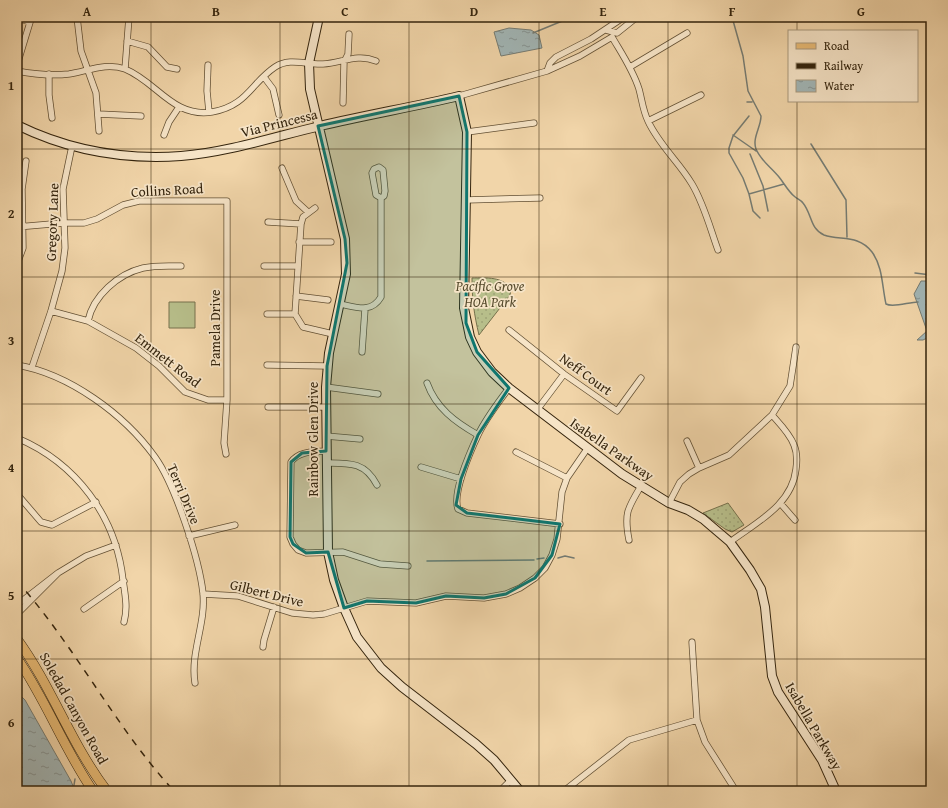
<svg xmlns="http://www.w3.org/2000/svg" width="948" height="808" font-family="'Gentium Book Plus',serif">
<defs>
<pattern id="grass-dots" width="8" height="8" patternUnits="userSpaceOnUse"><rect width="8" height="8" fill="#b7be8a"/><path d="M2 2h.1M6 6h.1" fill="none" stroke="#9ea376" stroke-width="1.8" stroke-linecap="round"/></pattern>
<pattern id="water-ripples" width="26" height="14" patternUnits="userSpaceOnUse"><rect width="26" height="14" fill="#a1b5b5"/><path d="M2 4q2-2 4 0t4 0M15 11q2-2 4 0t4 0" fill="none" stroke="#849392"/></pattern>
</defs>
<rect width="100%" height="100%" fill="#f1d5a9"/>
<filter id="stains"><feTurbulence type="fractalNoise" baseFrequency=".005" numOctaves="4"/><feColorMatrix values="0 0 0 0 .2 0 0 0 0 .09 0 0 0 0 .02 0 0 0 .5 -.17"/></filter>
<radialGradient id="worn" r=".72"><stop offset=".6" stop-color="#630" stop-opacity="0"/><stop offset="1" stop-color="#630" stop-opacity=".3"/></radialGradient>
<!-- grass -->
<path fill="url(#grass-dots)" stroke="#76714c" d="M472,278C486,278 504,276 511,290L510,295L479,335C474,314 472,299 472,278Z
M728,503L744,525L732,532L725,529L703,513Z"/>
<!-- garden -->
<path fill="#b7be8a" stroke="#76714c" d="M169,302H195V328H169Z"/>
<!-- water -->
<path fill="url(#water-ripples)" stroke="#757b72" d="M509,28L531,30L539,35L542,48L501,56L494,32Z
M921,281H931V336L923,340H917L927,331L914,294Z
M17,692L25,700L71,781L75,791H17Z"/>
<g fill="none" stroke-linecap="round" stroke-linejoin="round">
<!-- stream -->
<path stroke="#757b72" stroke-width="1.5" d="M732,17L743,56L748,91L761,116C761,127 752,138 756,149C761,161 771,167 779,177C784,183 788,191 794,196C797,199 801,200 803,203C812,214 810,229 824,235C840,241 858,234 872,252C883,267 882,287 886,304C893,308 909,302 918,302
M533,33L572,17
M747,102H752
M749,116L733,136L729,148V153L743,178L749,194L784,184
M733,135L756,151
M811,144L846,200L847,237
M750,154L763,186L768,211
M749,194L753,211L760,218
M915,273L931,275
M558,558L565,556L574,558
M537,559L544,558
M427,561L534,560
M73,791L75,779"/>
<!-- street casing -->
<g stroke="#635034" stroke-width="7">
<path id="street" d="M77,17L81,51L96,93L99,131
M17,18L30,22
M606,30L617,33L637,17
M127,41L148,47L167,67L177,69
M17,65L31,19
M208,65L207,91L209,112
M630,67L687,33
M125,69L129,17
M17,71C33,74 52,76 69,74C88,71 106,62 125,69C157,82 173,118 212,112C247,106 251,83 275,67C290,57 306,65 323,64C342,63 357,53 376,61
M547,71L550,63L556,57L591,39L624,17
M49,74V95L52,118
M264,77L273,89L279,115
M459,96L547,71L580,56L612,37C622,54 633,70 639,89C642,100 643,111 648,121C659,145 679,162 692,184C704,204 710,228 718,250
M343,103L344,62L348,54L349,34
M98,114L141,116
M648,121L701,95
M467,132L534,123
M164,135L169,122L179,107
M379,167L383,170L385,191L384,196L381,198L376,195L372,173L374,169Z
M282,168L296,201L308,212
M466,200L540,198
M315,208L303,217L301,224L295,314L303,327L333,334
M268,222L301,224
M17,227L63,223H84L97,219L123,205L139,201H227V400L224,443L226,454
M299,242H331
M17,264L23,248L22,189L26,161
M264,266H297
M296,296L328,300
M340,304C356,307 371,314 381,297V198
M51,311L88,321L136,348L159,366L185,392L208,400H227
M267,314H295
M88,321C93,296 118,274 143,268C156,265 168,266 181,266
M509,330L564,374L617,411L641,378
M362,352L365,309
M17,365C69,374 124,414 155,457C175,485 199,558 203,593C206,624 190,653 195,683
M267,365L327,366
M32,367L51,311L62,271L65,248L63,189L72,146
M427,383C436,408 455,422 478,435
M326,387L378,394
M509,388C498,403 486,418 478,435C471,450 452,493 458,509L467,513L560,524
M268,407H326
M537,410L564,374
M326,436L360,439
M17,438C76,463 116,516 123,580C125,594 128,608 124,622
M687,441L699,468
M326,451C313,452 299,451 291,462L290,537L293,544L298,550L306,553L343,552L380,564L408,566
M516,452L567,478
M326,463C350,463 365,462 377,485
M421,467L461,479
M17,494L41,522L52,525L96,502
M669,503L680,482L689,474L699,468L729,455L772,415L790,386L796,347
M781,504L795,520
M189,536L235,525
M629,540C624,514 627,509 641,486
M730,542C757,522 792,505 796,469C797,462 797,452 794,445C790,434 780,424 772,415
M58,573L86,556L116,545
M203,594L238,596L292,613L313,615L324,614L367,601L416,603L446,596L484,598L506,594L520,588L535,578L545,568L552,555L557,539L562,492L567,478L587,449
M17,605L58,573L17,614
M84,609L124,581
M692,642L697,720L705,742L736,791
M263,647L264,640L274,607
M500,791L511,780
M564,791L629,740L697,720"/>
</g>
<!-- secondary casing -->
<g stroke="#34240d" stroke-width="10">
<path id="secondary" d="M319,17L309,63L310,89L345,239L346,274L329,353L326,387L328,552L334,580L344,608L357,637L381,668L402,687L476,744L494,760L520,791
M17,125C68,150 125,160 181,156C228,152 274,137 320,126C366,115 413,107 459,96L467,132L464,308L470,337L477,352L492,372L509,388L622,474L669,503L688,510L703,519L730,542L750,570L761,589L765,607L772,676L778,692L822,760L836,791"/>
</g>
<!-- primary casing -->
<g stroke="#34240d" stroke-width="10">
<path id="primary" d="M17,639C52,687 71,744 107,791
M17,658C46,700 64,749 93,791"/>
</g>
<!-- street -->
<use href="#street" stroke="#f6e4c7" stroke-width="5.5"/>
<!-- secondary -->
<use href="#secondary" stroke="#f6e4c7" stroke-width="8"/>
<!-- primary -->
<use href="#primary" stroke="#e8ba74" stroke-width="9"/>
<!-- rail -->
<path stroke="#34240d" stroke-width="1.5" stroke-dasharray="7 7" stroke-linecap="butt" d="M17,581C76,647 115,727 174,791"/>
</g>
<!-- marked area -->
<path fill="#0f766e" fill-opacity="0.2" stroke="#0f766e" stroke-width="3" stroke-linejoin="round" d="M459,96L467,132L466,323L477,352L509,388L478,435L461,479L456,505L467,513L560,524L552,555L535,578L506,594L484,598L446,596L416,603L367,601L344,608L328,552L306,553L293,544L290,537L291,462L302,453L326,451L327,366L347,263L345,239L318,126Z"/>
<!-- grid -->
<path fill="none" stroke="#34240d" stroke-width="1" stroke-opacity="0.55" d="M151,17V791M280,17V791M409,17V791M539,17V791M668,17V791M797,17V31M797,101V791M17,149H931M17,277H931M17,404H931M17,531H931M17,659H931"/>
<g text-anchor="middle" stroke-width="3.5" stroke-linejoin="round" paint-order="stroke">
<!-- street labels -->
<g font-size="14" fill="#34240d" stroke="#f6e4c7">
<text transform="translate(279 123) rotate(-14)" y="5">Via Princessa</text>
<text transform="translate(167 190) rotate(-3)" y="5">Collins Road</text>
<text transform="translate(52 222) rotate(-88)" y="5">Gregory Lane</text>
<text transform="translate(215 328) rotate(-90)" y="5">Pamela Drive</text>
<text transform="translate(168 360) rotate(38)" y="5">Emmett Road</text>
<text transform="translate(586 374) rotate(36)" y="5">Neff Court</text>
<text transform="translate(313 439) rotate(-90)" y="5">Rainbow Glen Drive</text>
<text transform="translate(612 449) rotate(35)" y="5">Isabella Parkway</text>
<text transform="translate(184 494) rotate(67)" y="5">Terri Drive</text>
<text transform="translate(267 593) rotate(14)" y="5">Gilbert Drive</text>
<text transform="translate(74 708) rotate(61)" y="5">Soledad Canyon Road</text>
<text transform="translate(814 726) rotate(60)" y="5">Isabella Parkway</text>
</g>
<!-- park labels -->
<g font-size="14" font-style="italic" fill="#554a2c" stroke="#f6e4c7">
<text x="490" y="291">Pacific Grove<tspan x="490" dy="16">HOA Park</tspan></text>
</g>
</g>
<!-- margin -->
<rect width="948" height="808" fill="none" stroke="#f1d5a9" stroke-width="44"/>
<!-- legend -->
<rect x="788" y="30" width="130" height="72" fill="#f6e4c7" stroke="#a8977d"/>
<rect x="796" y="43" width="20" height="6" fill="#e8ba74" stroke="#a8977d"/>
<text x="824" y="50" font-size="12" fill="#34240d">Road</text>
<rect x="796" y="63" width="20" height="6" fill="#34240d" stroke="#a8977d"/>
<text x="824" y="70" font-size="12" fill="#34240d">Railway</text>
<rect x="796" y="80" width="20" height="12" fill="url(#water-ripples)" stroke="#a8977d"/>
<text x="824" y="90" font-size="12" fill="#34240d">Water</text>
<rect x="22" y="22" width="904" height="764" fill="none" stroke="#34240d" stroke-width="1.5"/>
<g font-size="13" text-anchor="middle" font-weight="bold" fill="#34240d">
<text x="87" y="16">A</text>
<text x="216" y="16">B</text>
<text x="345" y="16">C</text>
<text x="474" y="16">D</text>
<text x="603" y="16">E</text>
<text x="732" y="16">F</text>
<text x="861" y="16">G</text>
<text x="11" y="90">1</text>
<text x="11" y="218">2</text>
<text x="11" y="345">3</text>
<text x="11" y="472">4</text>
<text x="11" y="600">5</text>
<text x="11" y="727">6</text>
</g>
<rect width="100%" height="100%" filter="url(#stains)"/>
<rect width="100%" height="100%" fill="url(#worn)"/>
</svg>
